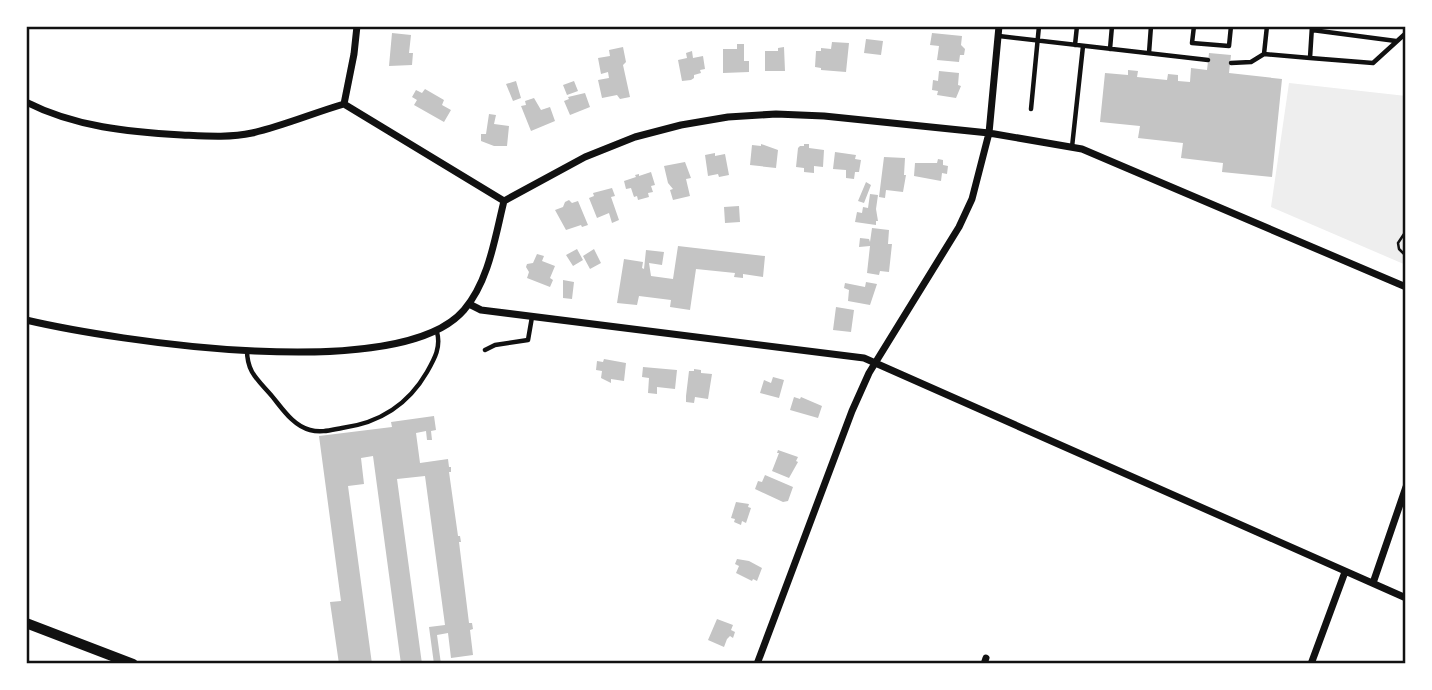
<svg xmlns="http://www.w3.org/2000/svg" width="1432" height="690" font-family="'PT Sans Narrow',sans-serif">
<rect width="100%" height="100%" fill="#fff"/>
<!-- green -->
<path fill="#eee" d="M1289,83L1406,96V265L1271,207Z"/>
<!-- building -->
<path fill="#c4c4c4" d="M392,33L411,35L409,53H413L412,65L389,66Z
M932,33L962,36L961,45L965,49L964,55H960L959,62L937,60L939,46L930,45Z
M866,39L883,41L881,55L864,53Z
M832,42L849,43L846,72L821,70V68L815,67L816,51H821V48L831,49Z
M737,44H744V61H749V72L723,73V49H737Z
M623,47L626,62L623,65L630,97L620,99L617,95L602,98L598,80L609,78L608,72L601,74L598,58L610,56L609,50Z
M784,47L785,71H765V51H778V48Z
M692,51L693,58L703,56L705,69L700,70L701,73L694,75V78L691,80L682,81L678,60L687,58L686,53Z
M1209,53L1231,55L1229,73L1282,79L1272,177L1222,172L1223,163L1181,158L1183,143L1138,138L1140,126L1100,122L1105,73L1128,75V70L1138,71L1137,77L1167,80L1168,74L1178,75V81L1190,82L1191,68L1207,70Z
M939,71L959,73L958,85L961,86L956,98L937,95L938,91L932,90L933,80L938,81Z
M516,81L521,98L513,101L506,84Z
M574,81L578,91L567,95L563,85Z
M425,89L444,100L442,105L451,110L444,122L414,105L417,100L412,97L416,90L422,93Z
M585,93L590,107L570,115L564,101L569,99L568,97Z
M534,98L541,110L550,107L555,121L531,131L521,106L526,105L525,101Z
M489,114L496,115L494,124L509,126L507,146H494L481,141V134H486Z
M761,144L778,150L776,168L750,165L752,145L761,146Z
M804,144H809V148L824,150L823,167L814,166V173L804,172V168L796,167L798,148L800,146H804Z
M835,152L856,155L855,159L861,160L859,172H855L854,179L846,178V170L833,169Z
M715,153V156L725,154L729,175L719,177L718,174L708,176L705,155Z
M884,157L905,158L904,175H906L903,192L886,190L885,198L879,197Z
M938,159L943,160V165L948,166L947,174L942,173L941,181L914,176L915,163H937Z
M685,162L691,178L686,179L690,196L673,200L670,190L673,189L668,183L664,166Z
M651,172L655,185L651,186L653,192L648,193L649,197L638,200L637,196L634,197L631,188L626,189L624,181L636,177L635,175L639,174V176Z
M866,182L871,185L864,203L858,201Z
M612,188L615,196L611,197L619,220L612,223L609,213L597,218L589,198L594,196L593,193Z
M870,194L878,195L876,209L878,221H876V225L855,222L857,212L862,213L863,207L868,208Z
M569,200L572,203L578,201L588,225L582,227L581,225L566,230L555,210L563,207L565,202Z
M739,206L740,222L725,223L724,207Z
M872,228L889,230L888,244H892L889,272L880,271L879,275L867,273L870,246L859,247L860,238L869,239L870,242Z
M678,246L765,256L763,277L743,274V278L734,277L735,273L696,269L690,310L670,307L671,300L639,296L637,305L617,303L624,259L643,262L642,268L644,269L646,250L664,252L662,265L649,263L651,276L673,279Z
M577,249L583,260L573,266L566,255Z
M594,249L601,263L590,269L583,256Z
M537,254L544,256L542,261L555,266L550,278L553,280L550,287L527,278L529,272L526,267L527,264L533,263Z
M563,280L574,282L572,299L563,298Z
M866,282L877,284L870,305L848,301L849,290L844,288L845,283L865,287Z
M836,307L854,310L851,332L833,330Z
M604,359L626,363L624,381L611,379V383L601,378L602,371L596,370L597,361L603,362Z
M643,367L677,370L675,389L657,387V394L648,393L649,378L642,377Z
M694,369L701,370V373L712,374L708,399L695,397L694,403L686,402V396L689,371H694Z
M773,377L784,380L779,398L760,393L764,380L771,383Z
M794,397L800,399L801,397L822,406L818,418L790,410Z
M434,416L436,430L431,431L432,440H427L426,431L416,433L420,463L448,459L449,467H451V472H449L458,536H460L461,542H459L469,623H472L473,629L470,630L473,655L451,658L448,633L437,635L441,664H434L429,627L445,625L425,476L397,479L422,664H401L373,456L361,458L364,484L348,486L372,664H339L330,602L341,601L319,436L392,427L391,422Z
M778,450L798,457L796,461L798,462L789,478L772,471L779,453H777Z
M765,475L793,487L788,501L783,502L755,489L758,481L762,482Z
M736,502L749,504L748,507L751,508L746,523L742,521L741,525L734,522L735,519L731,518Z
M737,559L749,561L762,568L757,581L753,579L752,581L736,573L739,566L735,564Z
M717,619L733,625L731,630L735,632L733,638L730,636L727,639L724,647L708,640Z"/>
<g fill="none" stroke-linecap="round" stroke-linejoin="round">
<!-- path -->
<path stroke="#111" stroke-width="2.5" d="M1406,231L1398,243L1399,249L1406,256"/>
<!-- service -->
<path stroke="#111" stroke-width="4.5" d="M1194,26L1192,43L1229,46L1231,26
M1312,30L1396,41
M999,36L1208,60
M1075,45L1077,26
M1110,49L1112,26
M1149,53L1151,26
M1264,54L1267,26
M1310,58L1373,63L1406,33
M1231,63L1251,62L1264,54L1310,58L1312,26
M1031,109L1039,26
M1072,147L1083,46
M247,350C247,372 257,379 271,395C282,408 293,426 310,430C321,433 331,430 342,428C379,423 408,405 427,372C435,358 441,347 437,332
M485,350L495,345L528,340L532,317"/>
<!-- minor -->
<path stroke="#111" stroke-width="7" d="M26,102C75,127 129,132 182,135C204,136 230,138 252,133C283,126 313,113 344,104L504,201
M344,104L354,54L357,26
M504,201L585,157L635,137L681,125L728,117L776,114L824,116L989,133L1082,149L1406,287
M469,304L481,310L864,358L1406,598
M26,320C116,341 400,385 464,310C489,281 495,237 504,201
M1373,583L1406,487
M757,664L852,411L869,373L959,227L972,199L989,133L999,26
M984,664L986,658
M1311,664L1345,572"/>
<!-- tertiary -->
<path stroke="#111" stroke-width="10" d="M26,623L133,664"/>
</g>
<!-- border -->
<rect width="1432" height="690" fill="none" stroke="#ffffff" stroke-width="56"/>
<rect x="28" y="28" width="1376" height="634" fill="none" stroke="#111" stroke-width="2.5"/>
</svg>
